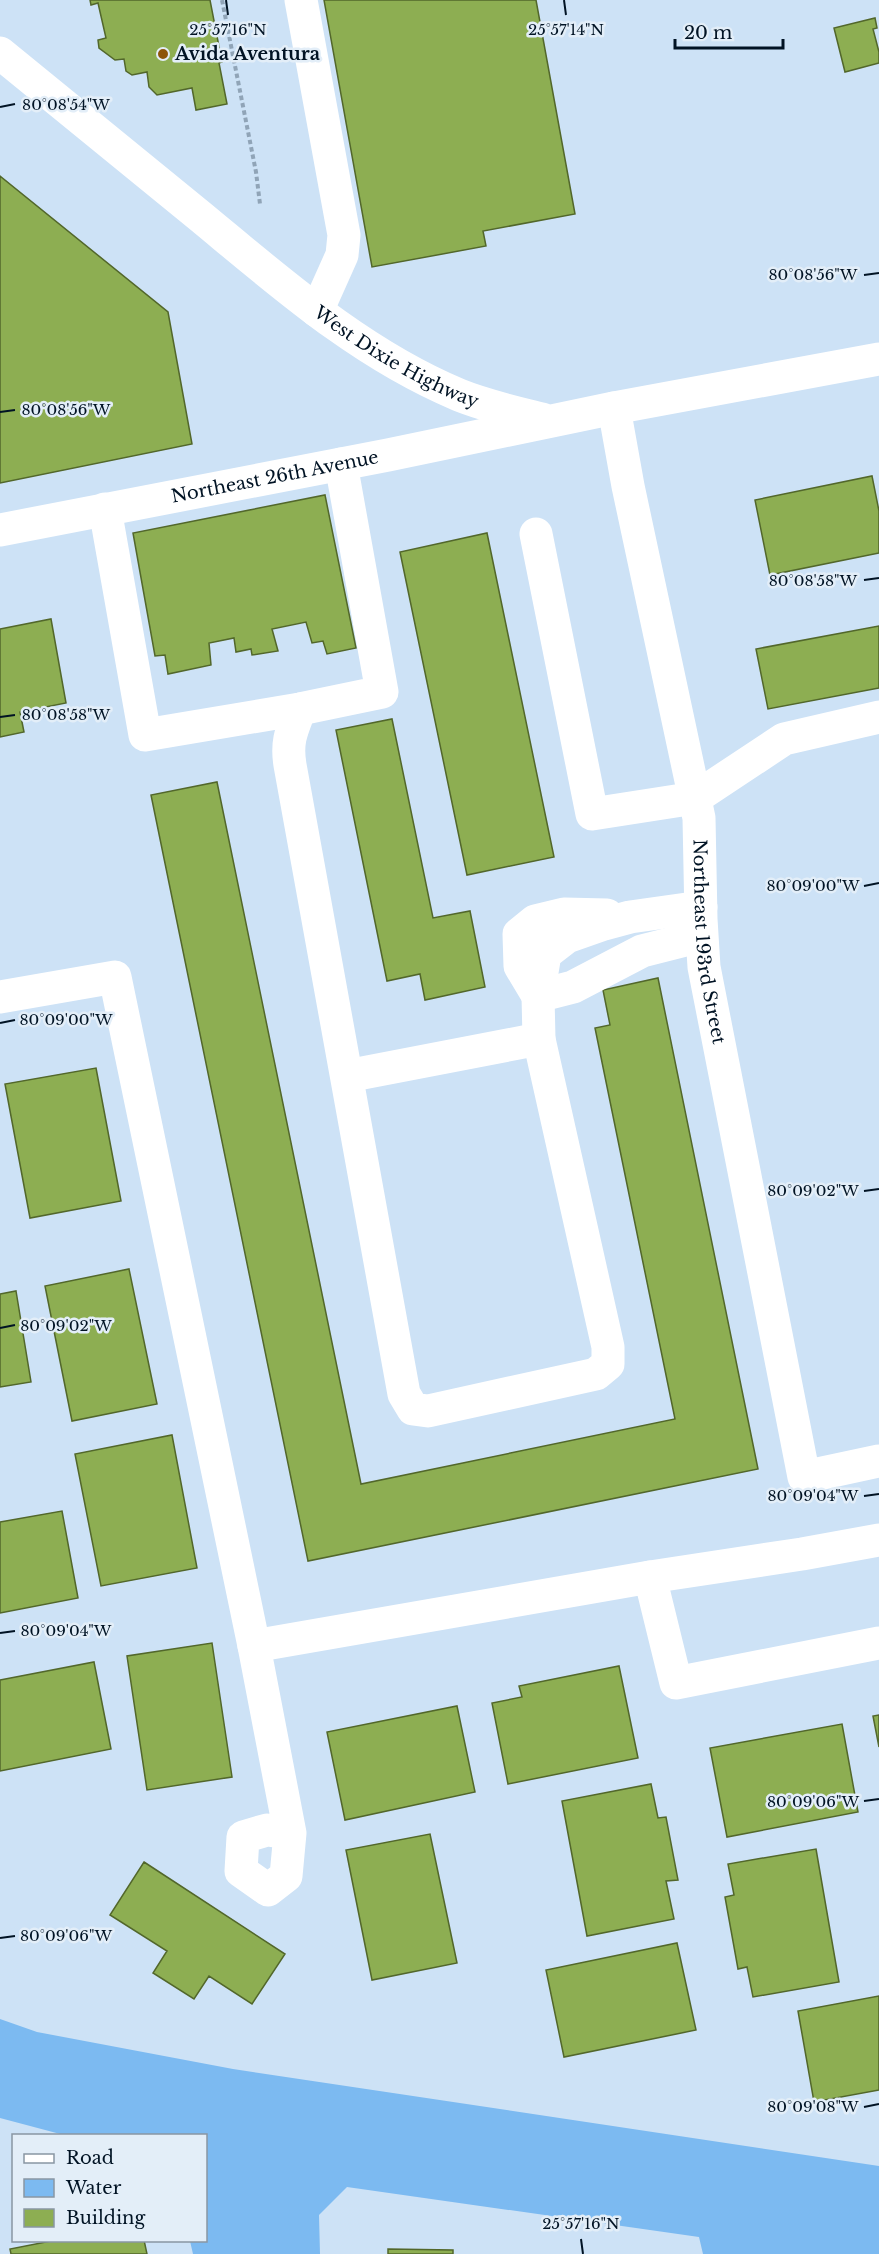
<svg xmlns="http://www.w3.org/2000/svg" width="879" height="2254" font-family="'Libre Baskerville',serif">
<rect width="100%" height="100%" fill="#cde2f6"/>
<!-- water -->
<path fill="#7cbaf1" d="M0,2019L37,2032L233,2069L879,2166V2254H703L699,2237L347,2187L319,2215L320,2254H193L190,2241L206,2240V2136L64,2135L0,2118Z"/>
<!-- building -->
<path fill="#8dae52" stroke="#52672b" stroke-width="1.5" d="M90,0H210L222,62L219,63L227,104L196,110L192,88L157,95L149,87L147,72L132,75L126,71L124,59L115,60L99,48L98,40L106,38L98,3L91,5Z
M324,0H536L575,214L483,231L486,246L372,267Z
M875,18L877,28L873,29L879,52V63L845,72L834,28Z
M0,176L168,312L192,444L0,483Z
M872,476L879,511V553L770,575L755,500Z
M325,495L356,648L327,654L323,641L312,643L306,622L272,629L278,651L252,655L251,649L236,652L234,638L209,643L211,665L168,674L165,655L155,656L133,533Z
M487,533L554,857L467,875L400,552Z
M51,619L66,703L20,712L24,732L0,737V629Z
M879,626V688L768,709L756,649Z
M392,719L433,918L470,911L485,987L425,1000L420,974L387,981L336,730Z
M217,782L361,1484L675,1419L595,1028L610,1025L603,990L658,978L758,1469L308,1561L151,795Z
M96,1068L121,1201L30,1218L5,1084Z
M129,1269L157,1404L72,1421L45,1286Z
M16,1291L31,1382L0,1387V1294Z
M172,1435L197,1568L101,1586L75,1454Z
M62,1511L78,1598L0,1613V1522Z
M212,1643L232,1777L147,1790L127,1656Z
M94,1662L111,1749L0,1771V1680Z
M619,1666L638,1758L508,1784L492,1703L522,1697L519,1686Z
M457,1706L475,1792L345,1820L327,1732Z
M879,1715V1747L873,1716Z
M842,1724L858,1812L727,1837L710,1748Z
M651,1784L658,1818L666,1817L678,1880L666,1881L674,1919L587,1936L562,1801Z
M430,1834L457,1963L372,1980L346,1850Z
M816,1849L839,1982L753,1997L747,1967L738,1969L725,1897L734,1895L728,1864Z
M144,1862L285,1954L252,2004L209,1976L194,1999L153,1973L167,1951L110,1915Z
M677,1943L696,2030L564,2057L546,1970Z
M879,1996V2090L814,2102L798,2011Z
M56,2240H144L147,2254H11L10,2249Z
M388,2249L453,2250V2254H388Z"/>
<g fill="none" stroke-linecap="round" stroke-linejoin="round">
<!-- path -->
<path stroke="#90a4b7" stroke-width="4" stroke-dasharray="4.5 3" stroke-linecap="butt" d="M222,0L256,172L260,204"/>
<!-- minor -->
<g stroke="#fff" stroke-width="33">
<path d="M301,0L344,235L342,255L317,311"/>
<path id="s1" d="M0,53C67,107 134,162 201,217C282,284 361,354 459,395C486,406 514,412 542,419"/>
<path id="s2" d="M614,408L628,486L699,818L701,919L704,967L804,1477L879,1461"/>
<path d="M105,509L145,735L300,709L382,692L341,464"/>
<path id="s3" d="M0,530L388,455L614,408L879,359"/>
<path d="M536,534L592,814L695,798L784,739L879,717"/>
<path d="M300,709C292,730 286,741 290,765L404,1394L413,1409L428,1411L596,1374L608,1364V1347L539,1039L538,996L545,954L567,937L604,924L630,917L701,907"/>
<path d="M538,996L520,966L519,934L535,921L564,914L607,915"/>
<path d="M538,996L573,987L642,951L701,936"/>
<path d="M0,997L115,977L254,1646L650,1577L676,1683L879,1643"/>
<path d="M347,1076L539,1039"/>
<path d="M650,1577L802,1554L879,1540"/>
<path d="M254,1646L290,1833L286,1876L268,1890L241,1871L243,1837L267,1830L290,1833"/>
</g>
</g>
<!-- ticks -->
<path fill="none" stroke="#011324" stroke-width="2" d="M226,0L228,15M564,0L566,15M0,107L15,104M864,275L879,273M0,412L15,410M864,580L879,578M0,717L15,715M864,886L879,883M0,1023L15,1020M864,1191L879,1189M0,1328L15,1325M864,1496L879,1494M0,1633L15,1631M864,1801L879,1799M0,1938L15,1936M864,2107L879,2104M581,2239L583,2254"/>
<!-- markers -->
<circle fill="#8d560b" stroke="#e3eef8" stroke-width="2" cx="163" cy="54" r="6"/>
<g text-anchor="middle" stroke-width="5" stroke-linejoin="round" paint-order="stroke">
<!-- poi labels -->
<g font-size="18" font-weight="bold" fill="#011324" stroke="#e3eef8" text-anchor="start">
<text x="175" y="60">Avida Aventura</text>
</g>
<!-- street labels -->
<g font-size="18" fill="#011324" stroke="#e3eef8">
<text dy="6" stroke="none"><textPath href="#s1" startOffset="501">West Dixie Highway</textPath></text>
<text dy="6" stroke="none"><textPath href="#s3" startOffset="280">Northeast 26th Avenue</textPath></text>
<text dy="6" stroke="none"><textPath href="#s2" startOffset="543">Northeast 193rd Street</textPath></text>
</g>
</g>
<g font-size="15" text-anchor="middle" fill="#011324" stroke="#e3eef8" stroke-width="5" stroke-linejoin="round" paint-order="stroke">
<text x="228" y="35">25°57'16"N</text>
<text x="566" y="35">25°57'14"N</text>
<text x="66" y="110">80°08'54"W</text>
<text x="813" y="280">80°08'56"W</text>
<text x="66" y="415">80°08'56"W</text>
<text x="813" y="586">80°08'58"W</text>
<text x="66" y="720">80°08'58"W</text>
<text x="813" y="891">80°09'00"W</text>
<text x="66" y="1025">80°09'00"W</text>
<text x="813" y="1196">80°09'02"W</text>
<text x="66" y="1331">80°09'02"W</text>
<text x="813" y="1501">80°09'04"W</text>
<text x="66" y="1636">80°09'04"W</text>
<text x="813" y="1807">80°09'06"W</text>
<text x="66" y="1941">80°09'06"W</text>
<text x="813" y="2112">80°09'08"W</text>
<text x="581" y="2229">25°57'16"N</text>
</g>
<!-- legend -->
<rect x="12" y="2134" width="195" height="108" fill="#e3eef8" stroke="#8996a3" stroke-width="1.5"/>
<rect x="24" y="2154" width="30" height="9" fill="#ffffff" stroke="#8996a3" stroke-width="1.5"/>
<text x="66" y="2164" font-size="18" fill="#011324">Road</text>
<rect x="24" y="2179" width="30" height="18" fill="#7cbaf1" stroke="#8996a3" stroke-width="1.5"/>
<text x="66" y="2194" font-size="18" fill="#011324">Water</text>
<rect x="24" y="2209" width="30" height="18" fill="#8dae52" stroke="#8996a3" stroke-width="1.5"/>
<text x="66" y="2224" font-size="18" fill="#011324">Building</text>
<!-- scale -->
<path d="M675 39v9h108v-9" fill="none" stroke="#011324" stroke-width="3"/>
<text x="684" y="39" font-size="18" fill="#011324" stroke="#e3eef8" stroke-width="4.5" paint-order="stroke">20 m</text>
</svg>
